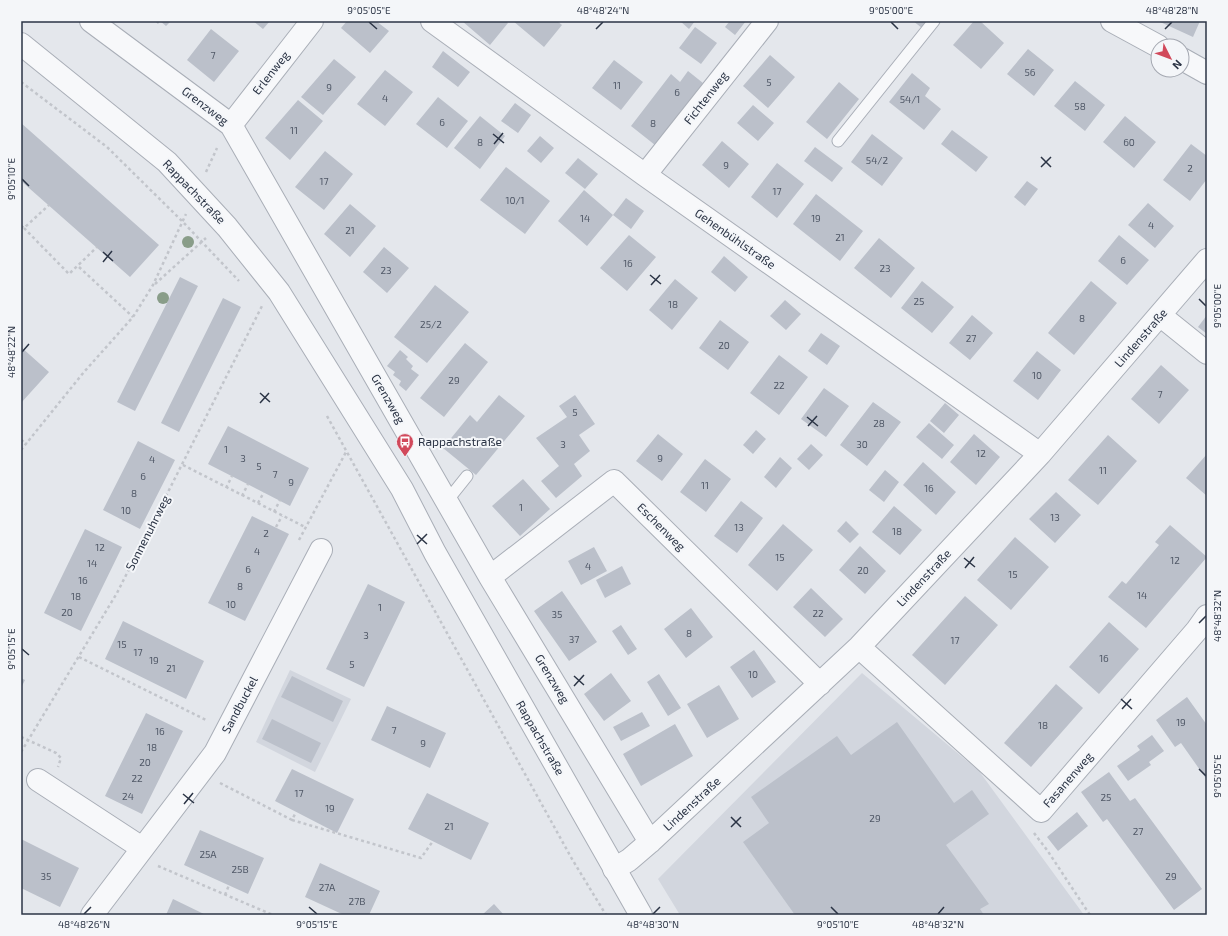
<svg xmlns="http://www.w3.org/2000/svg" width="1228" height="936" font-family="'Exo 2',sans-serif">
<rect width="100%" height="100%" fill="#e4e7ec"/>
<!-- built -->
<path fill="#d2d6de" d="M290,670L351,699L315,772L256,742Z
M862,673L979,771L1084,915H680L658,879Z"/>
<!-- building -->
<path fill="#bbc0ca" d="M155,21H171L166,26L160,21L158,24Z
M253,21H270L263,29Z
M347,21H376L389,31L370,53L341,28Z
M462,21H506L508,23L490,45Z
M513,21H557L562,25L544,47Z
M680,21H695L689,29Z
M728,21H746L735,35L725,27L729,22Z
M913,21H928L922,28Z
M974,21H980L1004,43L981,69L953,45Z
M1158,21H1200L1193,37Z
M695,27L717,43L701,64L679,48Z
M211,29L239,51L214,82L187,60Z
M1028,49L1054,70L1034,96L1007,74Z
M443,51L470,72L458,87L432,67Z
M770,55L795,77L768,108L743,86Z
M334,59L356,77L323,115L301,97Z
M614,60L643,82L621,110L592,88Z
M385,70L413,92L385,126L357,104Z
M688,71L703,83L655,145L631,126L671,74L680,82Z
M912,73L930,88L925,96L941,109L924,130L889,102Z
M1075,81L1105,105L1085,131L1054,106Z
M839,82L859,99L827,139L806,122Z
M438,97L468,121L447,148L416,124Z
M298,100L323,121L290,160L265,138Z
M515,103L531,115L518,133L501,121Z
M753,105L774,123L758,141L737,123Z
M480,116L505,136L480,169L454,148Z
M1125,116L1156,142L1134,168L1103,142Z
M21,123L159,245L130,277L21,181Z
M952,130L988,157L976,172L941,144Z
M872,134L903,158L882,186L851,162Z
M540,136L554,148L541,163L527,151Z
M722,141L749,164L729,188L702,165Z
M1191,144L1207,156V179L1190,201L1163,180Z
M815,147L843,168L832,182L804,161Z
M325,151L353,174L324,210L295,187Z
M578,158L598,174L585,189L565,173Z
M777,163L804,184L777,218L751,197Z
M506,167L550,201L525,234L480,200Z
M1027,181L1038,189L1025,206L1014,197Z
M584,190L613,215L587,246L558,221Z
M816,194L863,231L840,261L793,224Z
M626,198L644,211L631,229L613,215Z
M1148,203L1174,226L1155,248L1128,225Z
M350,204L376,226L350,257L324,234Z
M629,235L656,257L627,291L600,268Z
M1119,235L1149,260L1127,285L1098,261Z
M879,238L915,268L891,298L854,268Z
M384,247L409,268L387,293L363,272Z
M724,256L748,277L735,292L711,272Z
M180,277L198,286L135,411L117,402Z
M675,279L698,298L672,330L649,310Z
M922,281L954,307L932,333L901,308Z
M1091,281L1117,303L1074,355L1048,333Z
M435,285L469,312L427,363L394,337Z
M223,298L241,307L179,432L161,423Z
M785,300L801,314L786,330L770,316Z
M972,315L993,333L970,360L949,343Z
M1207,315V334L1198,327Z
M720,320L749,342L728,370L699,348Z
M821,333L840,346L827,365L808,351Z
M465,343L488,362L444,417L420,398Z
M21,347L49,372L21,403Z
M400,350L408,357L406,359L413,366L411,369L419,375L406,391L399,385L401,381L393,375L395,372L387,366Z
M1037,351L1061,370L1038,400L1013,381Z
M779,355L808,377L779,415L750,393Z
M1161,365L1189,390L1159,424L1131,399Z
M824,388L849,406L826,437L801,419Z
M499,395L525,416L476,475L443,448L470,415L477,422Z
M575,395L595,424L579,435L590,451L574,464L582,476L556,498L541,481L559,466L536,438L567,417L559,406Z
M873,402L901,422L867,466L840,445Z
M945,403L959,415L944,433L930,421Z
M929,423L954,445L942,459L916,437Z
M228,426L309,468L290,506L208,464Z
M756,430L766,439L753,454L743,445Z
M658,434L683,454L662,481L636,461Z
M974,434L1000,457L976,485L950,462Z
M1108,435L1137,461L1098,505L1068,480Z
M138,441L175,460L140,529L103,510Z
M811,444L823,455L809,470L797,459Z
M1207,454V496L1186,478Z
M780,457L792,468L776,488L764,477Z
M705,459L731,479L706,512L680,492Z
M923,462L956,492L936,515L903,485Z
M885,470L899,482L884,502L869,490Z
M523,479L550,509L520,536L492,506Z
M1056,492L1081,515L1055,543L1029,519Z
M741,501L763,518L737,553L714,536Z
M894,506L922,530L900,555L872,532Z
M252,516L289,534L245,621L208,603Z
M846,521L859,534L850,543L837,531Z
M783,524L813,550L777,591L748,565Z
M1170,525L1207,557L1146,628L1108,597L1122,581L1126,584L1159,545L1155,542Z
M85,529L122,547L81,631L44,613Z
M1015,537L1049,567L1011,610L977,580Z
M860,546L886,571L865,594L839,570Z
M594,547L607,571L581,585L568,561Z
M622,566L631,584L605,598L596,580Z
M368,584L405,602L364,687L326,669Z
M811,588L843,619L825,637L793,607Z
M562,591L597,642L569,661L534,611Z
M965,596L998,625L945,685L912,655Z
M691,608L713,637L686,658L664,629Z
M123,621L204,661L186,699L105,659Z
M1109,622L1139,649L1099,694L1069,667Z
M621,625L637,649L628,655L612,631Z
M754,650L776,682L752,698L730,667Z
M611,673L631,701L604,721L584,694Z
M659,674L681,708L668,716L647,682Z
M292,676L343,701L333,722L281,697Z
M21,678L25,680L21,688Z
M1056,684L1083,708L1031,767L1004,743Z
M719,685L739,719L707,738L687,704Z
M1187,697L1207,725V780L1181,743L1175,747L1156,720Z
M387,706L446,733L430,768L371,740Z
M642,712L650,726L621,741L613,727Z
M146,713L183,731L142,814L105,796Z
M272,719L321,743L311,763L262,739Z
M897,722L954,803L972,790L989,814L946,845L989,904L980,909L984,915H795L743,842L769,823L751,797L837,736L851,755Z
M675,724L693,756L641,786L623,754Z
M1152,735L1164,751L1149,762L1151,765L1128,781L1117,766L1140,750L1137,746Z
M292,769L354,799L337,833L275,801Z
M1109,772L1130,801L1135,798L1202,889L1174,910L1107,819L1103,822L1081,792Z
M427,793L489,823L471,860L408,829Z
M1077,812L1088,826L1058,851L1047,837Z
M200,830L264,858L248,894L184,865Z
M21,839L79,868L60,907L21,888Z
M320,863L380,891L369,915H344L305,897Z
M173,899L206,915H166Z
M494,904L504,915H482Z"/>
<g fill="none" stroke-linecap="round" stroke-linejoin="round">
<!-- service casing -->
<g stroke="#a9aeb7" stroke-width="13">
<path id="service" d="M838,141L934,21
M447,501L467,476"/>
</g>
<!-- minor casing -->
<g stroke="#a9aeb7" stroke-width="24">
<path id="minor" d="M91,21L231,125L490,577L650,842
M432,21L645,175L1040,454
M1112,21L1158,46
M1182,59L1207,73
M231,125L312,21
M645,175L767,21
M1161,316L1207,353
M490,577L614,481L820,684
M859,647L1041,811L1197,630L1207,616
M38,780L142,848
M614,869L629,860L650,842L859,647L1040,454L1207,260
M92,915L215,753L321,550"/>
</g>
<!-- tertiary casing -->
<g stroke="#a9aeb7" stroke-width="24">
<path id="tertiary" d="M21,44L167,162L227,227L279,292L402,489L435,553L641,915"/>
</g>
<!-- path -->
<path stroke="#c2c5cb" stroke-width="2.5" stroke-dasharray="3 3" stroke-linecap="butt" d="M21,82L107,147L182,221L239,281
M206,172L217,148
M21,226L24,228L49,205
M24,228L69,274L97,247
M79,267L133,317
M155,284L206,238
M327,416L572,859L606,915
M21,440L27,444
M21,450L84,372L133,317L153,285L186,214
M183,465L305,527
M226,488L232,476
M242,496L248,484
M258,503L264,492
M274,512L280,500
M276,527L282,516
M299,540L346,452
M79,657L206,720
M21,737L56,753L61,758L58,767
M21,752L117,593L262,306
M220,783L292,820L296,812
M292,820L421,858L433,841
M1034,833L1047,850L1090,915
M158,866L273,915
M225,895L229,885"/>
<!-- service -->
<use href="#service" stroke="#f7f8fa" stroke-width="11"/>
<!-- minor -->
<use href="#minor" stroke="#f7f8fa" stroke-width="22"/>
<!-- tertiary -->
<use href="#tertiary" stroke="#f7f8fa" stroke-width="22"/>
</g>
<!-- trees -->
<g fill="#899d89">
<circle cx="188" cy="242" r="6"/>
<circle cx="163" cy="298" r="6"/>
</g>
<!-- ticks -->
<path fill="none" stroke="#2b3445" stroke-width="1.5" d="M369,22L377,29M891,22L898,29M596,29L603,22M1165,29L1172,22M493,134L504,143M494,144L503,133M1041,157L1051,167M1041,167L1051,157M22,179L29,186M103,252L113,261M103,262L112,251M650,275L661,284M651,285L660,275M1199,299L1206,306M22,352L29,344M260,393L270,402M260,403L269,393M807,417L818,426M808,426L817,416M417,535L427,544M417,544L427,534M964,558L975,567M965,568L974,557M1199,623L1206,616M22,649L29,655M574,676L584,685M574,686L584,675M1121,699L1132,709M1122,709L1131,699M1199,769L1206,776M183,794L194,803M184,804L193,793M731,817L741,827M731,827L741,817M309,907L317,914M831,907L838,914M84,914L91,907M653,914L660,907M938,914L944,907"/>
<!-- icons -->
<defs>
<g id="bus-pin" transform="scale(0.9)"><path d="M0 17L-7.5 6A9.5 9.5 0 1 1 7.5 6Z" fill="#d1495b" stroke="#f4f6f9"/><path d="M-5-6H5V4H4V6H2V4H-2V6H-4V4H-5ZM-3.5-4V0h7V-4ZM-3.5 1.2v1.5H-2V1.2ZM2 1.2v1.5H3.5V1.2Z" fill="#fff"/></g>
</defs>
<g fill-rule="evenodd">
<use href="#bus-pin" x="405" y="442"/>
</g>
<g text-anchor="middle" stroke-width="4" stroke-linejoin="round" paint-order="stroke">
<!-- number labels -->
<g font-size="10" fill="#4f5766">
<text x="213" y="59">7</text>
<text x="1030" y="76">56</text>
<text x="769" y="86">5</text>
<text x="617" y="89">11</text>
<text x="329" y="91">9</text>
<text x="677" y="96">6</text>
<text x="385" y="102">4</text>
<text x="910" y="103">54/1</text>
<text x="1080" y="110">58</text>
<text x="442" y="126">6</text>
<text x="653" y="127">8</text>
<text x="294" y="134">11</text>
<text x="480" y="146">8</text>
<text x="1129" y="146">60</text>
<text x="877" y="164">54/2</text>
<text x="726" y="169">9</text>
<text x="1190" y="172">2</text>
<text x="324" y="185">17</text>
<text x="777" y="195">17</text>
<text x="515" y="204">10/1</text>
<text x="585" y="222">14</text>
<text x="816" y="222">19</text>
<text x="1151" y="229">4</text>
<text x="350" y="234">21</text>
<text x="840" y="241">21</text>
<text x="1123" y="264">6</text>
<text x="628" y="267">16</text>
<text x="885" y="272">23</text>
<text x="386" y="274">23</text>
<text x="919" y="305">25</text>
<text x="673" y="308">18</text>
<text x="1082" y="322">8</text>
<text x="431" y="328">25/2</text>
<text x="971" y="342">27</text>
<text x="724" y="349">20</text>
<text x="1037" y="379">10</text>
<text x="454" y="384">29</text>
<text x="779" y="389">22</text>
<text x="1160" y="398">7</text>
<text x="575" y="416">5</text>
<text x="879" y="427">28</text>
<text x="563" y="448">3</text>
<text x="862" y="448">30</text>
<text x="226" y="453">1</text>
<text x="981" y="457">12</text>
<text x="243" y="462">3</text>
<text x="660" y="462">9</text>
<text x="152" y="463">4</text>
<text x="259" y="470">5</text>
<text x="1103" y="474">11</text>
<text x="275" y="478">7</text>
<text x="143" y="480">6</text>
<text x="291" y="486">9</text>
<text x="705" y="489">11</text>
<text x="929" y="492">16</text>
<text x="134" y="497">8</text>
<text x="521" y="511">1</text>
<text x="126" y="514">10</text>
<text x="1055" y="521">13</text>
<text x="739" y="531">13</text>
<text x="897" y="535">18</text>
<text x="266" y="537">2</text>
<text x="100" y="551">12</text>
<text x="257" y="555">4</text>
<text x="780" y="561">15</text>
<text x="1175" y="564">12</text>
<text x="92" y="567">14</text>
<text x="588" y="570">4</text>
<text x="248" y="573">6</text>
<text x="863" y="574">20</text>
<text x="1013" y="578">15</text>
<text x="83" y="584">16</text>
<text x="240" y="590">8</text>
<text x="1142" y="599">14</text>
<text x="76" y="600">18</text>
<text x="231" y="608">10</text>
<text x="380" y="611">1</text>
<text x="67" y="616">20</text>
<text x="818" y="617">22</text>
<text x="557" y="618">35</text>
<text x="689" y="637">8</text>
<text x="366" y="639">3</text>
<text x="574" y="643">37</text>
<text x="955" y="644">17</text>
<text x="122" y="648">15</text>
<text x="138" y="656">17</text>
<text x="1104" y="662">16</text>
<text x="154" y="664">19</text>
<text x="352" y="668">5</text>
<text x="171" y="672">21</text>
<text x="753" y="678">10</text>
<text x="1181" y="726">19</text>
<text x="1043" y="729">18</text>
<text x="394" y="734">7</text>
<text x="160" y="735">16</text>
<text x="423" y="747">9</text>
<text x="152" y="751">18</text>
<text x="145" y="766">20</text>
<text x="137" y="782">22</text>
<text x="299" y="797">17</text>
<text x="128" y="800">24</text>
<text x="1106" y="801">25</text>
<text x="330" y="812">19</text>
<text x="875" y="822">29</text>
<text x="449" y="830">21</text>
<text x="1138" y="835">27</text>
<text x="208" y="858">25A</text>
<text x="240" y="873">25B</text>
<text x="46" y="880">35</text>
<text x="1171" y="880">29</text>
<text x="327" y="891">27A</text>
<text x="357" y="905">27B</text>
</g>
<!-- street labels -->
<g font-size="12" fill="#2b3445" stroke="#f4f6f9">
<text transform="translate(271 73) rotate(-52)" y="4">Erlenweg</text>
<text transform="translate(706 98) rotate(-52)" y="4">Fichtenweg</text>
<text transform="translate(205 106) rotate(37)" y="4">Grenzweg</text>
<text transform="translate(194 192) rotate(46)" y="4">Rappachstraße</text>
<text transform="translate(735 239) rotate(35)" y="4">Gehenbühlstraße</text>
<text transform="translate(1141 338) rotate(-49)" y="4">Lindenstraße</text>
<text transform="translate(388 399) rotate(60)" y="4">Grenzweg</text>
<text transform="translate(661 527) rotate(45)" y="4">Eschenweg</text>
<text transform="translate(148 533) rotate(-63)" y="4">Sonnenuhrweg</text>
<text transform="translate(924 578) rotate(-47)" y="4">Lindenstraße</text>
<text transform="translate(552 679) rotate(59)" y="4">Grenzweg</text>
<text transform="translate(240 705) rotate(-62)" y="4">Sandbuckel</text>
<text transform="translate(540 738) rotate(60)" y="4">Rappachstraße</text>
<text transform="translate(1068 780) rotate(-49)" y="4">Fasanenweg</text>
<text transform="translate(692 804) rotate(-43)" y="4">Lindenstraße</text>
</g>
<!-- poi labels -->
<g font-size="12" fill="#2b3445" stroke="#f4f6f9" text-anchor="start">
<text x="418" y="446">Rappachstraße</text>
</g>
</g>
<!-- border -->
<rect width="1228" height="936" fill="none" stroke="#f4f6f9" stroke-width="44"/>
<!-- north arrow -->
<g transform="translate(1170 58) rotate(132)"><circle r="19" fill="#f4f6f9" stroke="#a4a8b1"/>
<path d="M0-3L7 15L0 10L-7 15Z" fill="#d1495b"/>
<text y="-6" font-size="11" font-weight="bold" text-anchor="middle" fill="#2b3445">N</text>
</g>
<rect x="22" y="22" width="1184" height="892" fill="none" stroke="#2b3445" stroke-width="1.5"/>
<g font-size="10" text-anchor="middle" fill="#2b3445">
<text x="369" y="14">9°05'05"E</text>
<text x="603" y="14">48°48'24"N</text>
<text x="891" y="14">9°05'00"E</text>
<text x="1172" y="14">48°48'28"N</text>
<text transform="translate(11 179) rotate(-90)" y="4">9°05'10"E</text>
<text transform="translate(1217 306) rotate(-90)" y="4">9°05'00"E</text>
<text transform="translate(11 352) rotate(-90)" y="4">48°48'22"N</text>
<text transform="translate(1217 616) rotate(-90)" y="4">48°48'32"N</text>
<text transform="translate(11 649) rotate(-90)" y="4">9°05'15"E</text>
<text transform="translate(1217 776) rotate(-90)" y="4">9°05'05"E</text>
<text x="84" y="928">48°48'26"N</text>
<text x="317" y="928">9°05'15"E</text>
<text x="653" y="928">48°48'30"N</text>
<text x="838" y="928">9°05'10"E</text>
<text x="938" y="928">48°48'32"N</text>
</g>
</svg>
